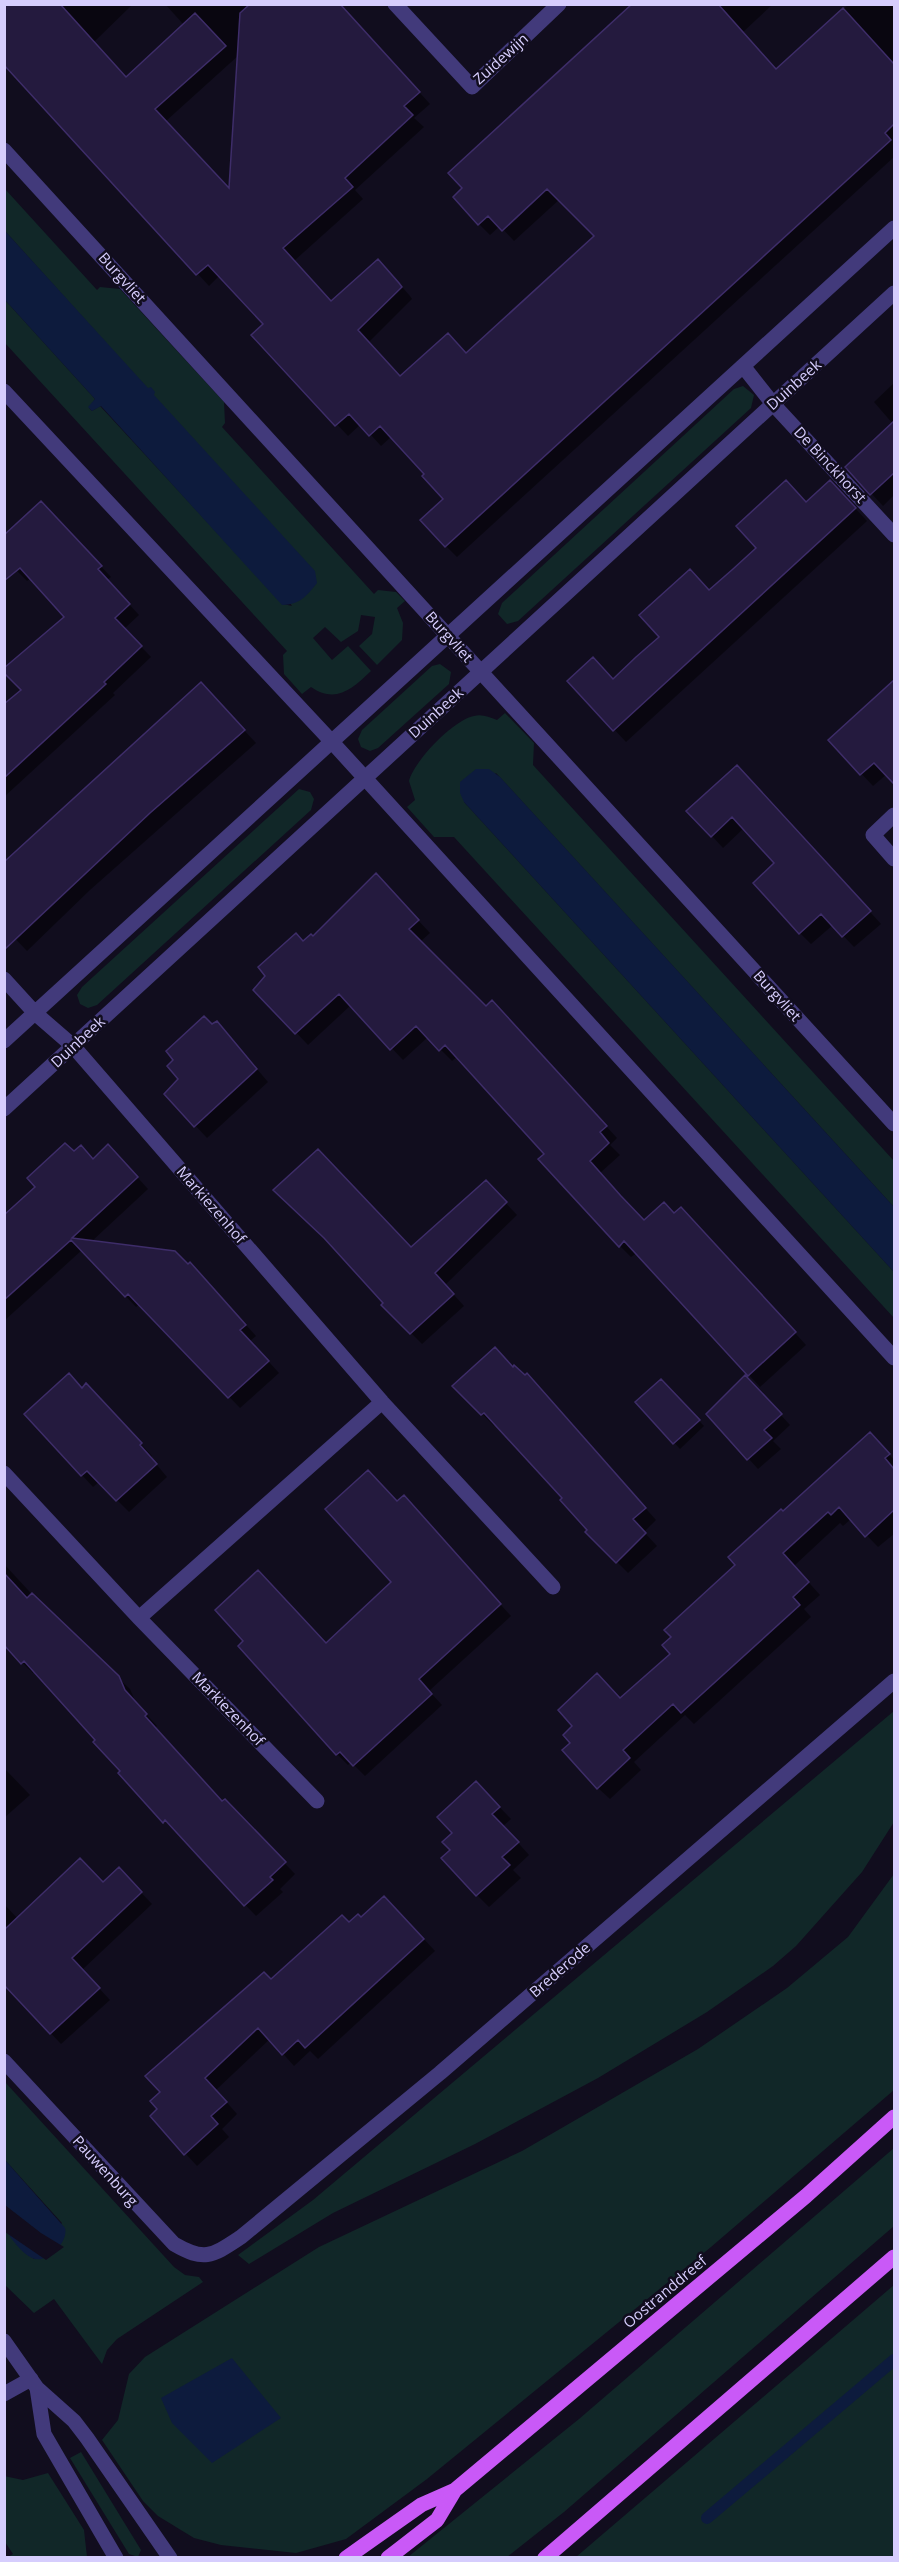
<svg xmlns="http://www.w3.org/2000/svg" width="899" height="2562" font-family="'Open Sans',sans-serif">
<rect width="100%" height="100%" fill="#110d1e"/>
<!-- green -->
<path fill="#112728" d="M5,189L97,290L100,287L120,289L224,402L225,423L222,427L374,594L378,590L396,592L405,601L397,608L403,623L402,640L377,665L359,646L372,634L375,617L361,615L358,631L341,642L325,627L313,638L332,660L348,646L371,671C352,689 336,704 311,687L302,694L284,674L283,655L287,651L5,343V300L95,399L89,408L92,411L100,406L283,604L292,606L153,395L5,231Z
M743,386L754,395L751,408L518,621L507,624L498,614L502,603L734,389Z
M440,664L451,672L449,684L378,748L370,751L361,747L358,739L362,730L432,666Z
M505,713L534,743L533,765L894,1161V1207L496,773L464,802L894,1272V1318L454,837H434L407,807L415,800L409,781C414,761 453,720 474,716C482,714 489,717 497,720Z
M299,789L310,792L314,799L311,810L97,1005L88,1008L80,1004L77,995L82,987Z
M894,1711V1822L862,1872L796,1946L773,1966L707,2012L598,2078L475,2144L333,2213L249,2264L238,2255L313,2200Z
M894,1874V2090L711,2247L427,2479L346,2539L296,2553L221,2545L194,2538L158,2516L143,2501L102,2440L118,2420L129,2374L145,2357L319,2247L522,2151L698,2049L787,1988L848,1937Z
M5,2082L174,2267L185,2275L199,2277L203,2282L117,2339L107,2350L102,2364L54,2299L34,2313L5,2285V2230L34,2259L62,2223L5,2160Z
M894,2148V2226L564,2512L507,2557H408L579,2419Z
M894,2285V2557H576Z
M81,2452L141,2550L138,2557L129,2554L70,2458Z
M48,2473L84,2530L87,2557H8L13,2554L5,2542L4,2476L23,2480Z"/>
<!-- water -->
<path fill="#0d1b3d" d="M5,231L148,388L151,387L155,392L154,395L315,571L317,583C305,598 300,604 282,605L101,406L92,411L88,407L95,399L5,300Z
M476,769H489L500,777L894,1207V1272L464,802L460,793V782Z
M5,2160L65,2228C69,2242 46,2265 32,2258C21,2253 12,2239 5,2230Z
M232,2358L281,2418L212,2463L172,2423L161,2398Z"/>
<!-- pier -->
<path fill="#110d1e" d="M5,2205L41,2233L64,2247L46,2260L5,2232Z"/>
<!-- shadow -->
<path fill="#0007" fill-rule="evenodd" d="M4,4H133L94,42L127,78L184,25L165,4H339L430,104L414,118L424,127L355,190L363,199L294,261L332,302L389,272L410,296L412,299L368,343L400,378L467,354L596,236L560,199L514,241L500,226L490,235L479,224L635,4H773L742,33L776,71L849,4H894V157L457,557L446,546L445,499L426,474L391,437L381,446L361,424L348,436L253,335L265,324L220,275L209,286L4,63ZM239,55L230,191L166,121Z
M894,383V495L883,506L847,467L893,424L874,402Z
M842,494L867,521L626,742L569,681L613,680L710,592Z
M51,513L111,577L107,580L139,615L124,629L151,657L113,693L115,695L4,797V718L67,617L31,578L27,581L4,558Z
M894,682V782L887,774L873,786L830,740Z
M212,696L256,743L90,890L27,951L4,927Z
M749,778L881,924L854,947L833,925L811,944L800,933L776,863L744,828L723,848L712,836Z
M387,887L430,933L420,942L485,1008L504,1014L617,1138L610,1145L620,1155L600,1173L633,1209L645,1222L674,1215L692,1220L806,1345L760,1387L637,1253L631,1257L620,1246L546,1154L458,1056L452,1061L428,1037L403,1060L351,1005L308,1045L255,989L304,943Z
M213,1026L228,1035L268,1082L207,1138L166,1094L181,1079Z
M73,1154L93,1160L119,1157L148,1189L91,1242L188,1266L201,1275L256,1336L250,1341L279,1373L240,1408L140,1304L136,1307L82,1250L4,1321V1242Z
M486,1182L517,1215L445,1285L464,1306L422,1344L383,1305L412,1249Z
M513,1368L538,1387L656,1520L644,1532L657,1546L628,1573L587,1532L589,1530L564,1498L496,1424L494,1426L454,1386Z
M661,1381L704,1426L680,1449L637,1402Z
M755,1387L790,1425L773,1441L781,1449L758,1469L708,1414Z
M83,1389L98,1397L152,1456L151,1458L167,1477L129,1512L99,1482L93,1487L82,1475Z
M882,1446L894,1460V1534L878,1547L851,1519L843,1526L840,1523L794,1566L820,1595L804,1609L811,1617L694,1724L685,1715L634,1762L641,1770L610,1799L598,1788L621,1700L672,1654L737,1565L783,1513Z
M397,1503L414,1508L511,1616L429,1691L442,1705L365,1776L351,1762L348,1765L337,1754L326,1644L394,1581Z
M4,1564L52,1616L130,1689L136,1703L157,1726L155,1728L223,1803L225,1801L295,1874L280,1889L283,1892L256,1916L120,1774L122,1771L98,1740L35,1671L33,1673L4,1645Z
M4,1768L30,1795L4,1818Z
M488,1795L511,1819L503,1826L529,1855L513,1870L521,1878L489,1907L477,1895L452,1850L454,1833Z
M129,1880L152,1904L82,1970L110,2000L61,2044L4,1983V1904L18,1919L103,1883Z
M396,1909L435,1951L318,2059L310,2051L294,2066L270,2039L216,2090L237,2114L222,2129L229,2137L197,2166L152,2117L271,1981L349,1925Z"/>
<g fill="none" stroke-linecap="round" stroke-linejoin="round">
<!-- stream -->
<path stroke="#0d1b3d" stroke-width="12" d="M707,2518L894,2360"/>
</g>
<!-- building -->
<path fill="#241a3e" stroke="#3e2d69" stroke-width="1.5" d="M4,4H60L126,77L195,13L226,46L155,109L229,188L240,13L250,4H340L420,92L404,106L413,115L345,178L353,187L283,248L331,301L378,259L399,283L402,287L358,330L400,376L448,333L466,353L594,236L547,189L502,231L488,216L478,225L453,197L462,188L448,173L632,4H718L776,69L843,8L894,64V124L885,133L891,140L445,547L420,520L443,499L422,476L424,474L380,426L369,436L349,414L335,426L251,335L263,324L208,265L196,275L4,65Z
M894,421V473L870,495L845,467Z
M786,480L806,502L830,480L856,508L613,731L567,681L593,657L613,679L636,657L659,637L639,615L690,569L709,590L733,569L756,548L736,526Z
M41,501L102,566L98,569L130,604L115,618L142,646L104,682L106,684L4,778V704L21,690L4,673V668L64,617L20,568L4,581V535Z
M894,680V784L874,763L860,775L828,740Z
M201,682L245,730L150,813L4,950V862Z
M737,765L871,911L842,937L821,914L799,934L753,883L774,863L732,817L711,837L686,811Z
M376,873L419,920L409,929L486,1006L492,1000L607,1126L600,1132L609,1143L590,1161L621,1196L644,1220L664,1202L674,1213L681,1207L796,1332L748,1376L624,1241L619,1247L538,1159L544,1154L445,1045L439,1051L416,1026L390,1050L339,994L295,1034L253,990L265,976L258,967L296,933L303,941L311,934L313,936Z
M204,1016L212,1024L217,1021L257,1069L194,1127L164,1094L178,1079L167,1066L173,1060L166,1051Z
M65,1143L74,1151L81,1145L93,1159L108,1144L138,1177L72,1238L175,1251L188,1264L190,1262L246,1325L240,1330L269,1361L228,1398L128,1294L125,1297L71,1240L4,1300V1215L35,1187L27,1178Z
M318,1149L411,1247L486,1180L507,1202L435,1273L454,1294L410,1334L381,1305L383,1303L324,1238L273,1190Z
M495,1347L513,1367L514,1365L525,1375L527,1373L646,1508L633,1519L646,1533L616,1563L585,1532L587,1530L560,1500L562,1498L484,1413L481,1415L452,1386Z
M69,1373L82,1388L86,1383L142,1443L140,1445L157,1464L116,1501L87,1471L81,1476L24,1414Z
M745,1375L782,1414L764,1430L772,1438L747,1460L706,1414Z
M661,1379L700,1420L673,1444L635,1402Z
M870,1432L890,1454L885,1458L894,1469V1510L865,1537L839,1507L831,1515L828,1512L783,1553L809,1582L793,1597L800,1605L681,1713L673,1704L623,1750L630,1758L597,1789L562,1750L570,1743L563,1735L572,1726L558,1710L597,1673L620,1698L670,1654L662,1645L671,1637L664,1630L735,1565L728,1557L781,1509L783,1511Z
M368,1470L397,1501L404,1495L501,1604L419,1679L432,1694L353,1766L340,1752L336,1755L238,1646L243,1641L215,1610L258,1570L326,1643L391,1582L325,1509Z
M4,1573L27,1598L32,1593L119,1676L125,1690L147,1714L145,1716L222,1801L225,1799L286,1862L270,1877L273,1880L244,1906L165,1820L163,1823L118,1773L120,1771L93,1742L95,1740L24,1661L21,1664L4,1645Z
M476,1781L500,1807L492,1814L519,1842L502,1857L510,1865L476,1896L441,1858L450,1850L442,1842L452,1833L437,1817Z
M80,1858L103,1882L119,1867L142,1892L72,1958L100,1988L50,2034L4,1985V1930Z
M384,1896L424,1939L305,2048L298,2040L282,2055L258,2028L205,2078L227,2102L211,2116L218,2124L184,2155L150,2116L157,2109L150,2101L160,2092L145,2076L264,1972L271,1979L342,1915L349,1922L358,1914L361,1917Z"/>
<g fill="none" stroke-linecap="round" stroke-linejoin="round">
<!-- street -->
<path stroke="#423a7b" stroke-width="15" d="M395,4L472,87L559,4
M4,150L894,1124
M743,366L773,404L894,535
M4,391L332,742L894,1358
M894,815L873,835L894,859
M4,979L35,1013L73,1046L382,1402L553,1587
M4,1041L894,228
M4,1109L894,293
M4,1473L139,1618L317,1801
M139,1618L382,1402
M4,2061L174,2244C205,2262 212,2256 241,2237L440,2073L894,1681
M4,2341L37,2388L74,2421L87,2438L170,2558
M37,2388L44,2434L116,2558
M4,2394L31,2379"/>
<!-- primary -->
<path stroke="#c959f7" stroke-width="15" d="M346,2558L421,2505L455,2490L806,2196L894,2117
M388,2558L437,2520L455,2490
M545,2558L894,2257"/>
</g>
<g text-anchor="middle" stroke-width="5" stroke-linejoin="round" paint-order="stroke">
<!-- street labels -->
<g font-size="15" fill="#d6cdfd" stroke="#110d1e">
<text transform="translate(501 59) rotate(-42)" y="5">Zuidewijn</text>
<text transform="translate(122 278) rotate(48)" y="5">Burgvliet</text>
<text transform="translate(794 385) rotate(-42)" y="5">Duinbeek</text>
<text transform="translate(830 465) rotate(47)" y="5">De Binckhorst</text>
<text transform="translate(449 637) rotate(48)" y="5">Burgvliet</text>
<text transform="translate(436 713) rotate(-42)" y="5">Duinbeek</text>
<text transform="translate(777 996) rotate(48)" y="5">Burgvliet</text>
<text transform="translate(78 1042) rotate(-43)" y="5">Duinbeek</text>
<text transform="translate(211 1205) rotate(49)" y="5">Markiezenhof</text>
<text transform="translate(228 1709) rotate(46)" y="5">Markiezenhof</text>
<text transform="translate(560 1970) rotate(-41)" y="5">Brederode</text>
<text transform="translate(105 2171) rotate(48)" y="5">Pauwenburg</text>
<text transform="translate(665 2292) rotate(-40)" y="5">Oostranddreef</text>
</g>
</g>
<!-- border -->
<rect width="899" height="2562" fill="none" stroke="#d6cdfd" stroke-width="12"/>
</svg>
